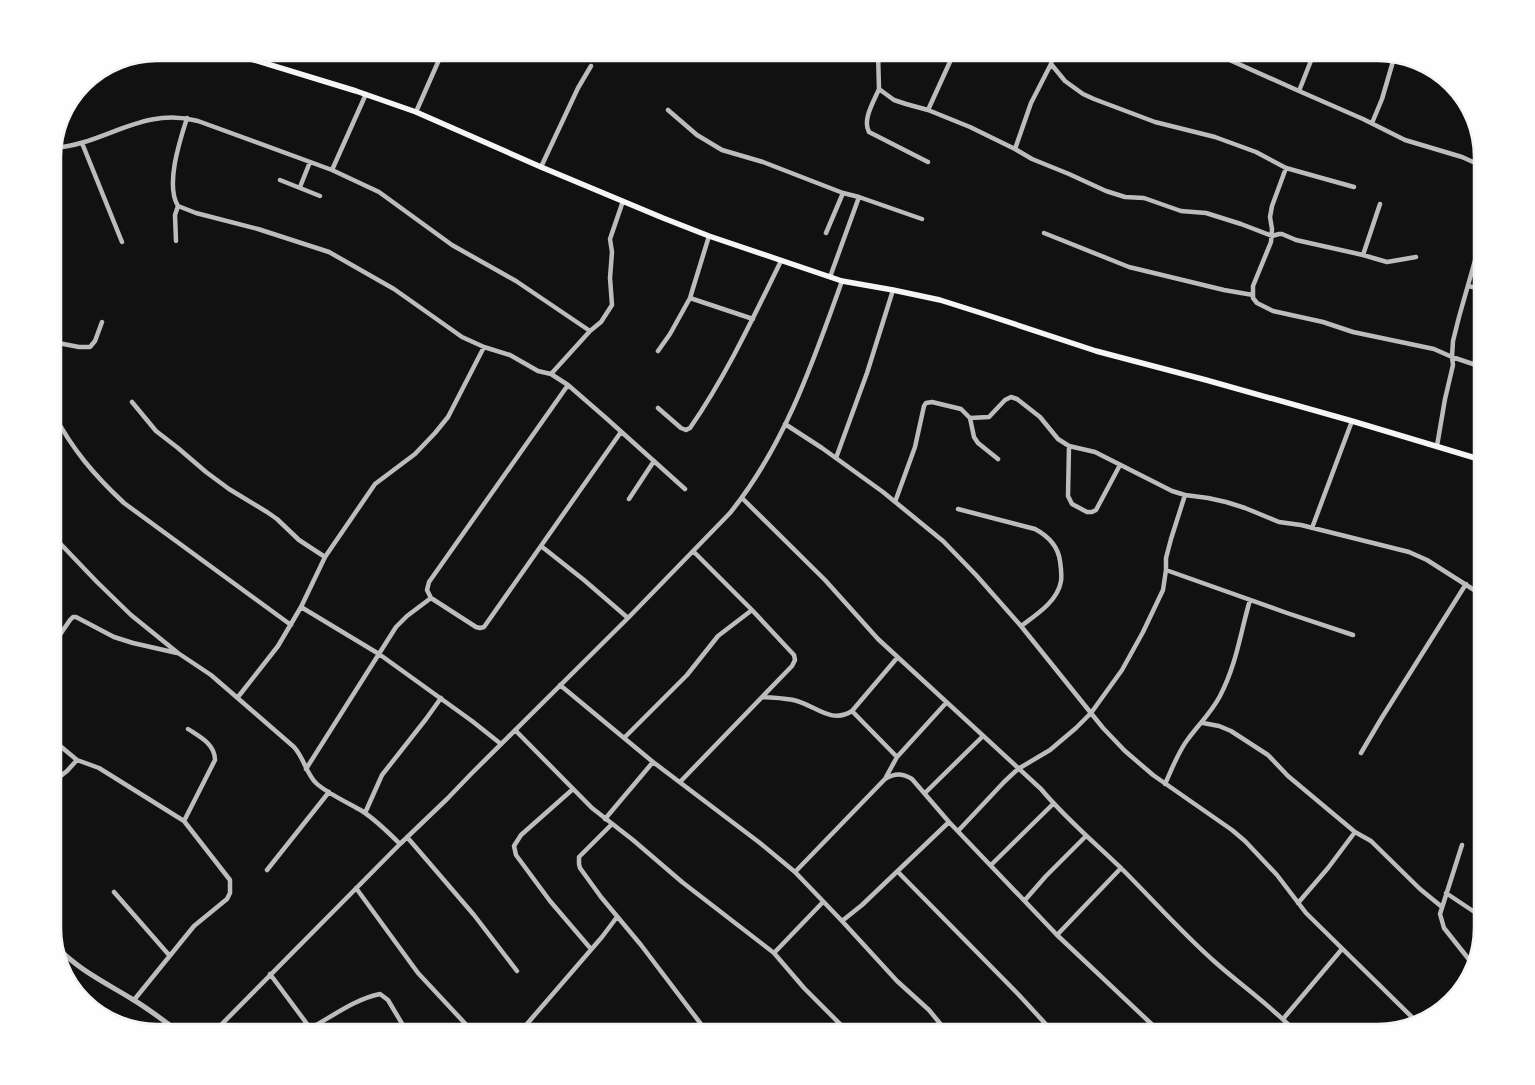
<svg xmlns="http://www.w3.org/2000/svg" width="1535" height="1085" font-family="'Alegreya Sans',sans-serif">
<rect width="100%" height="100%" fill="#111"/>
<g fill="none" stroke-linecap="round" stroke-linejoin="round">
<!-- minor -->
<path stroke="#bcbcbc" stroke-width="4.5" d="M500,53C506,55 513,59 518,53
M878,53L879,89L894,100L906,104L928,110L970,127L1015,149L1031,103L1051,64L1053,53
M1214,53L1299,91L1363,119L1405,140L1462,157L1482,166
M1051,64L1065,81L1083,94L1094,99L1155,122L1215,137L1256,152L1286,168L1354,187
M879,89C874,101 862,120 869,132L928,162
M1299,91L1314,53
M668,110L697,135L722,150L763,162L843,193L859,197L922,219
M928,110L954,53
M416,112L442,53
M187,118C180,140 165,185 178,206L196,213L258,229L329,252L394,289L462,337L484,347L510,355L538,371L551,374L568,385L606,418L685,489
M1372,123L1382,99L1394,58
M82,143L122,242
M54,148C106,144 142,106 198,121L332,170L379,192L452,245L516,281L590,331
M1015,149L1032,159L1069,174L1106,191L1125,197L1144,198L1181,211L1206,213L1241,224L1272,236L1279,234H1282L1296,240L1363,255L1387,262L1416,257
M541,167L578,88L591,66
M1286,168L1272,206L1270,217L1272,229L1271,242L1253,286V298L1257,303L1273,311L1323,322L1353,332L1434,349L1452,357L1482,367
M332,170L366,94
M280,180L320,196
M300,187L310,162
M826,233L843,193
M1044,233L1129,267L1224,290L1253,295
M176,241L175,215L178,206
M1363,255L1380,204
M830,277L859,197
M1468,286L1482,289
M690,298L753,319
M53,299L54,292L53,269
M53,342L79,347H90L95,341L102,322
M658,351L670,334L690,298L709,236
M551,374L590,331L601,322L612,305L610,278L612,252L610,239L623,201
M568,385L429,582L427,590L431,598L476,627L480,628L484,627L621,432
M132,402L156,431L178,448L206,472L229,489L267,512L277,519L299,540L325,557
M658,408L681,428L686,430L690,428C726,376 753,318 781,261
M53,413C73,450 93,474 124,503L291,625
M970,418L974,437L978,443L998,459
M785,424L822,448L883,492L943,541L976,575L1021,626L1103,728L1125,751L1153,775L1232,830L1245,841L1277,875L1306,913L1418,1023
M1069,446L1068,496L1072,504L1087,512H1092L1096,510L1120,465
M1437,446L1445,399L1453,365L1452,357L1453,341L1459,317L1478,250
M836,458L867,373L893,290
M742,498L825,580L878,639L1041,789C1066,819 1095,843 1123,870C1154,901 1182,933 1215,962C1242,986 1271,1006 1296,1032
M629,499L654,461
M895,502L915,447L924,406L926,403L932,402L961,409L970,418L989,417L1005,400L1011,397L1017,399L1040,417L1058,439L1069,446L1095,452L1172,491L1185,495L1208,498L1226,502L1245,508L1279,522L1301,525L1409,552L1427,560L1482,595
M958,509L1035,529C1048,536 1058,546 1060,561C1061,568 1062,574 1061,581C1058,601 1036,615 1021,626
M1312,528L1352,421
M53,536L97,582L131,615L178,653L211,675L294,747C304,758 306,773 316,783C325,792 350,804 362,811C376,820 388,832 400,844
M541,546L584,580L628,618
M1166,570L1287,613L1353,635
M301,607L379,654L472,721L501,744
M53,645L70,620L73,617H76L114,637L133,643L177,653
M560,685L653,762L760,843L795,872L842,921L897,981L929,1010L947,1032
M238,697L278,646L301,607L325,557L375,484L415,454L435,433L448,417L484,347
M762,697C774,698 786,698 797,701C817,707 832,724 852,711L897,658
M852,711L897,757
M1203,723L1219,726L1231,731L1268,755L1288,776L1355,832L1371,841L1420,889L1442,907
M515,730L592,808L633,840L682,882L774,953L804,988L848,1032
M1482,735L1478,749L1482,755
M624,738L687,675L718,636L752,610L693,551
M53,740L77,760L99,768L184,821L230,880V893L227,899L194,926L134,1000
M1361,753L1381,719L1466,584
M306,769L396,627L407,616L431,598
M886,777L897,757L946,703
M53,782L67,771L77,760
M680,782L792,666L795,660L794,655L752,610
M1165,784C1172,769 1178,752 1188,739C1199,724 1211,713 1220,696C1237,663 1240,634 1250,600
M573,789L521,835L514,846L516,855L550,901L591,949
M925,793L982,737
M365,813L382,775L426,719L441,698
M605,819L653,762
M184,821L215,760C215,744 200,737 188,729
M612,824L579,857V864L580,868L601,897L641,945L707,1032
M958,831L1004,782L1018,769L1050,750L1076,728L1091,713L1122,670L1143,632L1163,590L1166,570V558L1171,539L1185,495
M407,837L474,915L517,971
M1462,845L1440,914L1444,928L1471,962
M991,865L1053,804
M267,870L329,792
M795,872L885,779C895,773 902,773 912,779L949,822L1057,935L1160,1032
M898,872L1019,995L1053,1032
M356,888L418,973L473,1032
M114,892L169,955
M1446,893L1482,917
M1025,900L1046,876L1086,836
M1298,903L1328,868L1355,832
M842,921L862,905L949,822
M1057,935L1121,868
M774,953L823,902
M270,974L313,1032
M1283,1019L1342,949
M311,1028C333,1016 355,999 380,994L388,1000L407,1032
M214,1032L400,844L447,799L471,774L628,618L730,513C785,445 813,362 842,281
M520,1032L602,937L617,917"/>
<!-- tertiary -->
<path stroke="#bcbcbc" stroke-width="5" d="M56,946C77,969 106,983 132,999C149,1009 164,1021 179,1032"/>
<!-- secondary -->
<path stroke="#f5f5f5" stroke-width="5.5" d="M231,53L356,91L416,112L541,167L663,218L709,236L842,281L893,290L940,300L981,313L1096,351L1206,380L1352,421L1482,460"/>
</g>
<!-- crop -->
<path d="M0 0H1535V1085H0ZM157 61H1378A96 96 0 0 1 1474 157V928A96 96 0 0 1 1378 1024H157A96 96 0 0 1 61 928V157A96 96 0 0 1 157 61Z" fill="#fefefe" fill-rule="evenodd"/>
<path fill="none" stroke="#f5f5f5" stroke-width="2.5" d="M157 61H1378A96 96 0 0 1 1474 157V928A96 96 0 0 1 1378 1024H157A96 96 0 0 1 61 928V157A96 96 0 0 1 157 61Z"/>
</svg>
